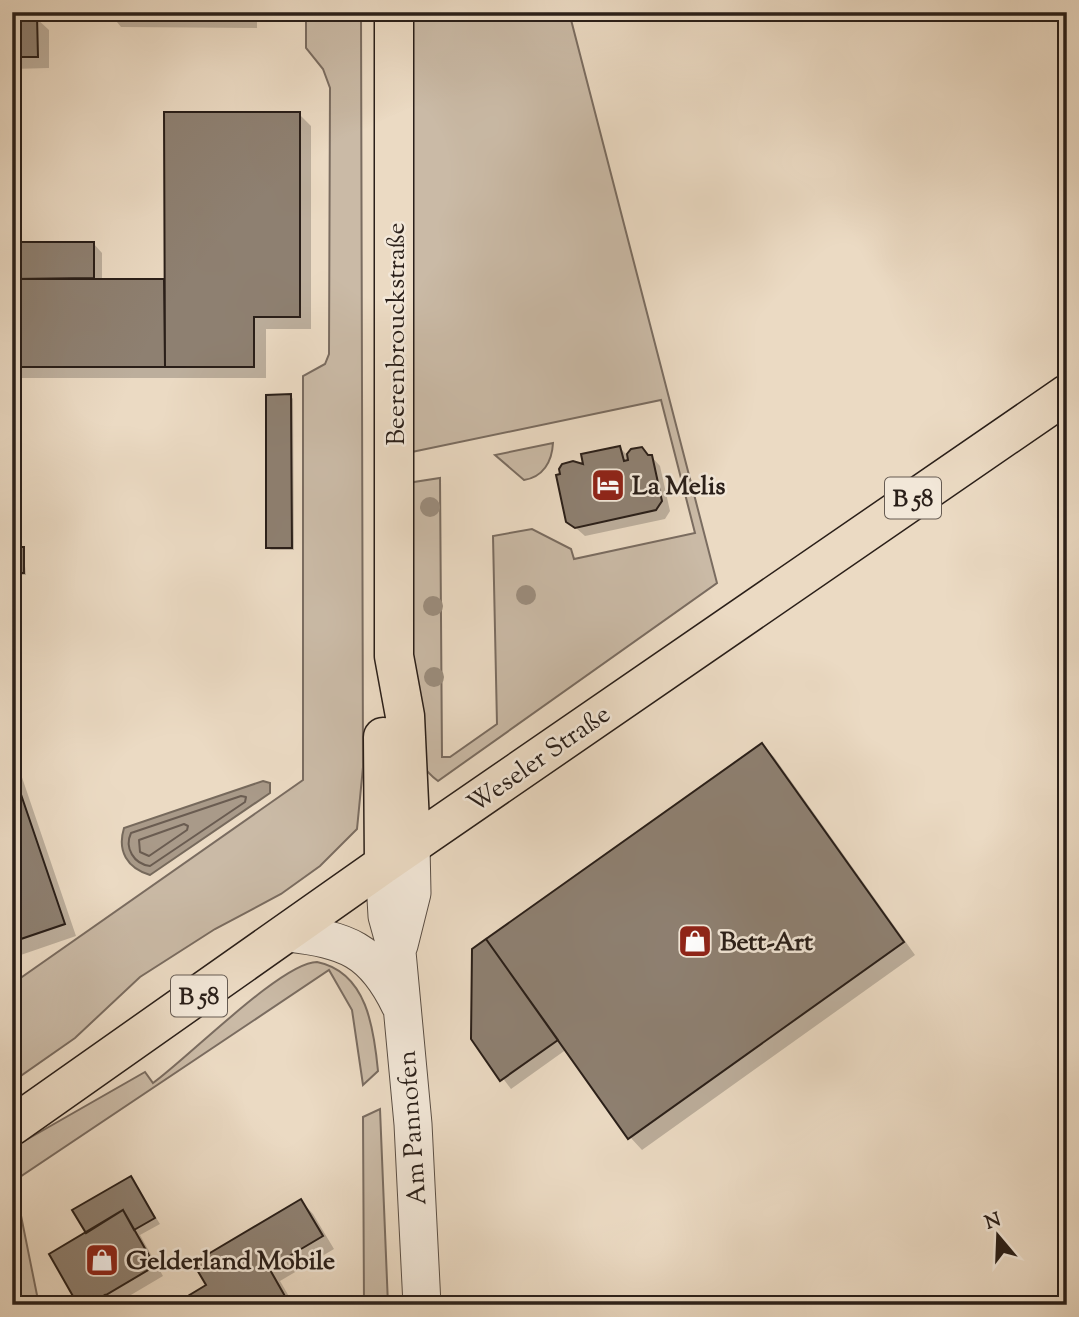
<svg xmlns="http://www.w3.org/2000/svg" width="1079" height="1317" font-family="'Sorts Mill Goudy',serif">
<rect width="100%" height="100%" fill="#ebdac3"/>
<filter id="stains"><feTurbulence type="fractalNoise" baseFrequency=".00286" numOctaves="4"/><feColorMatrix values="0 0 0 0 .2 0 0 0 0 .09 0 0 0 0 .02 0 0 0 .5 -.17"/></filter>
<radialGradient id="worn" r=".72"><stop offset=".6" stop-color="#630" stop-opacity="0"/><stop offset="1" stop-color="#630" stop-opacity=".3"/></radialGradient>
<!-- green -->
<path fill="#cabaa6" stroke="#7a6c60" stroke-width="2" d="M306,12H361L363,767L357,829L320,866L281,894L215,929L140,977L75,1038L12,1082V984L303,780V376L325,364L329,354L330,88L323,69L306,48Z
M406,12H569L717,583L438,781C423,770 418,759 414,742L408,487L414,482L440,478L442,757H450L497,724L493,536L532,529L571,549L574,559L695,533L661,400L407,453Z
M553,443C552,462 543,477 524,480L495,455Z
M317,962C367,972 374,1029 378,1071L363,1085L352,1010L329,970L14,1181L39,1305H12V1148L145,1072L153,1083C187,1059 282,962 317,962Z
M380,1109L388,1305H364L363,1117Z"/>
<!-- water -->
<path fill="#a99a89" stroke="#76695c" stroke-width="2" d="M263,781L270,783V793L150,875C127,868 117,851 124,828Z"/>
<!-- shadow -->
<path fill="#0003" d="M12,12H30V18H36L49,30V68L12,69Z
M109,12H257V28L121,27Z
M299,114L311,126V329H266V378H12V244L93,243L102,253V280H166Z
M291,396L293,399L294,550H271L268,548Z
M620,448L628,456H651L660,466L670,511L665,519L585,536L568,521L585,467Z
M23,548L26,575H16V580H12V549Z
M762,745L774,757L915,955L642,1150L630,1137L567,1049L511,1089L473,1038Z
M12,748L76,936L12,958Z
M131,1178L160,1224L140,1235L163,1276L114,1305H80L88,1233Z
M301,1201L313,1214L334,1249L280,1281L294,1305H176L208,1286Z"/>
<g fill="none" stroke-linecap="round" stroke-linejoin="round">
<!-- shore -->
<path stroke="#6a5c51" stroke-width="2" d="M241,796L246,797L245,802L150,866C134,864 124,848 131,833Z
M184,824L188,826L187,830L149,856L140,852L139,840Z"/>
</g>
<!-- building -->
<path fill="#8e8071" stroke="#2a1f19" stroke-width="2" d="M12,12H18V16H37L38,57H12Z
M107,12H245V16L107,15Z
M164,112H300V317H254V367H165Z
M12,242H94V278L12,279Z
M12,279H164L165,367H12Z
M291,394L292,548H266V395Z
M620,446L624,461L628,460L627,454L631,449L642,447L648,455H652L662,501L656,510L575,528L566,522L556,475L560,474L559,469L562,464L573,461L583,464L581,454Z
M12,547H14V573H12Z
M14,547H24V573H14Z
M762,743L904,942L628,1139L486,939Z
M12,768L65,924L12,942Z
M486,939L558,1040L500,1081L471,1039L472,949Z
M131,1176L155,1218L134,1230L123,1210L86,1233L72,1210Z
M301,1199L323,1236L269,1268L290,1305H173L206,1285L193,1263Z
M123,1210L155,1266L89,1305H78L49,1254Z
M105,1295L111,1305H89Z"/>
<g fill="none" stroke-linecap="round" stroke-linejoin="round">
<!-- minor casing -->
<g stroke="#5a4e44" stroke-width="39">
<path id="minor" d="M384,864L387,916L397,952L413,1124L422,1305
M288,933C346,940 373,949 400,1005
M399,945L412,893L411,845"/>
</g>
<!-- major casing -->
<g stroke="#2a1f19" stroke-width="41">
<path id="major" d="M394,12V656L405,716L411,845
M383,737L384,864
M12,1126L384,864L1067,394"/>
</g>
<!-- minor -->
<use href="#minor" stroke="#f2e7d8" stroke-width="37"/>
<!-- major -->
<use href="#major" stroke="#ebdac3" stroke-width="38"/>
</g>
<!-- trees -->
<g fill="#9b8d7d">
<circle cx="430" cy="507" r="10"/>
<circle cx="526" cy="595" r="10"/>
<circle cx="433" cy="606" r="10"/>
<circle cx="434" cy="677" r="10"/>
</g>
<!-- icons -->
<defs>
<g id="hotel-square" transform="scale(1.75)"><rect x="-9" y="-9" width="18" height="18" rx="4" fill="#8f2418" stroke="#f2e7d8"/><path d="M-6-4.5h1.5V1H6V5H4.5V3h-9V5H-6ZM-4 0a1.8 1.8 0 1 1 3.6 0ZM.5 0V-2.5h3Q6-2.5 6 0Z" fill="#fff"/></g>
<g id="shop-square" transform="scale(1.75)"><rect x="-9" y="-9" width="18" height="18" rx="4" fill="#8f2418" stroke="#f2e7d8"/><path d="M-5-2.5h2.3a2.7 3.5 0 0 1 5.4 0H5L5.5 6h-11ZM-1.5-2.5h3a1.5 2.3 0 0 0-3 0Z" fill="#fff"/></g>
</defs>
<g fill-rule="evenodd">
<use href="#hotel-square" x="608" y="485"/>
<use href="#shop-square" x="695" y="941"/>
<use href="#shop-square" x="102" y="1260"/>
</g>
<g text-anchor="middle" stroke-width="5" stroke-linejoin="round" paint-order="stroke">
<!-- shield labels -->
<g fill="#f2e7d8" stroke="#665b52" stroke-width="2">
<rect x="885" y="477.5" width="56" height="41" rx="5"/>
<rect x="171" y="975.5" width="56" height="41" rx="5"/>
</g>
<g font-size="24" font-weight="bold" fill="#2a1f19">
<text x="913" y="506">B 58</text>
<text x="199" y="1004">B 58</text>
</g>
<!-- street labels -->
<g font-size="26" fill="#2a1f19" stroke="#f2e7d8">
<text transform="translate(395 334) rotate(-90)" y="9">Beerenbrouckstraße</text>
<text transform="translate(538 758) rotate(-35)" y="9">Weseler Straße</text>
<text transform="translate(411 1128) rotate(-94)" y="9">Am Pannofen</text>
</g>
<!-- poi labels -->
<g font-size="26" font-weight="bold" fill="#2a1f19" stroke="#f2e7d8" text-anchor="start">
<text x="632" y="494">La Melis</text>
<text x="720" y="950">Bett-Art</text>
<text x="126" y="1269">Gelderland Mobile</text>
</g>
</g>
<!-- margin -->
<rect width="1079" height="1317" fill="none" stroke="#ebdac3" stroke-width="42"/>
<rect x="14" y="14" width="1051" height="1289" fill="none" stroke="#2a1f19" stroke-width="3.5"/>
<rect x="21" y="21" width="1037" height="1275" fill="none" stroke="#2a1f19" stroke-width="2"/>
<!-- north arrow -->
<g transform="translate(998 1236) rotate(341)" stroke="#f2e7d8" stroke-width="5" paint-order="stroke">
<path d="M0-5L12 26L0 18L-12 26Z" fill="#2a1f19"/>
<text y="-10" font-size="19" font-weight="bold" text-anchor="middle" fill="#2a1f19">N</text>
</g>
<rect width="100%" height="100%" filter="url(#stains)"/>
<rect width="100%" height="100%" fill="url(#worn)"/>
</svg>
